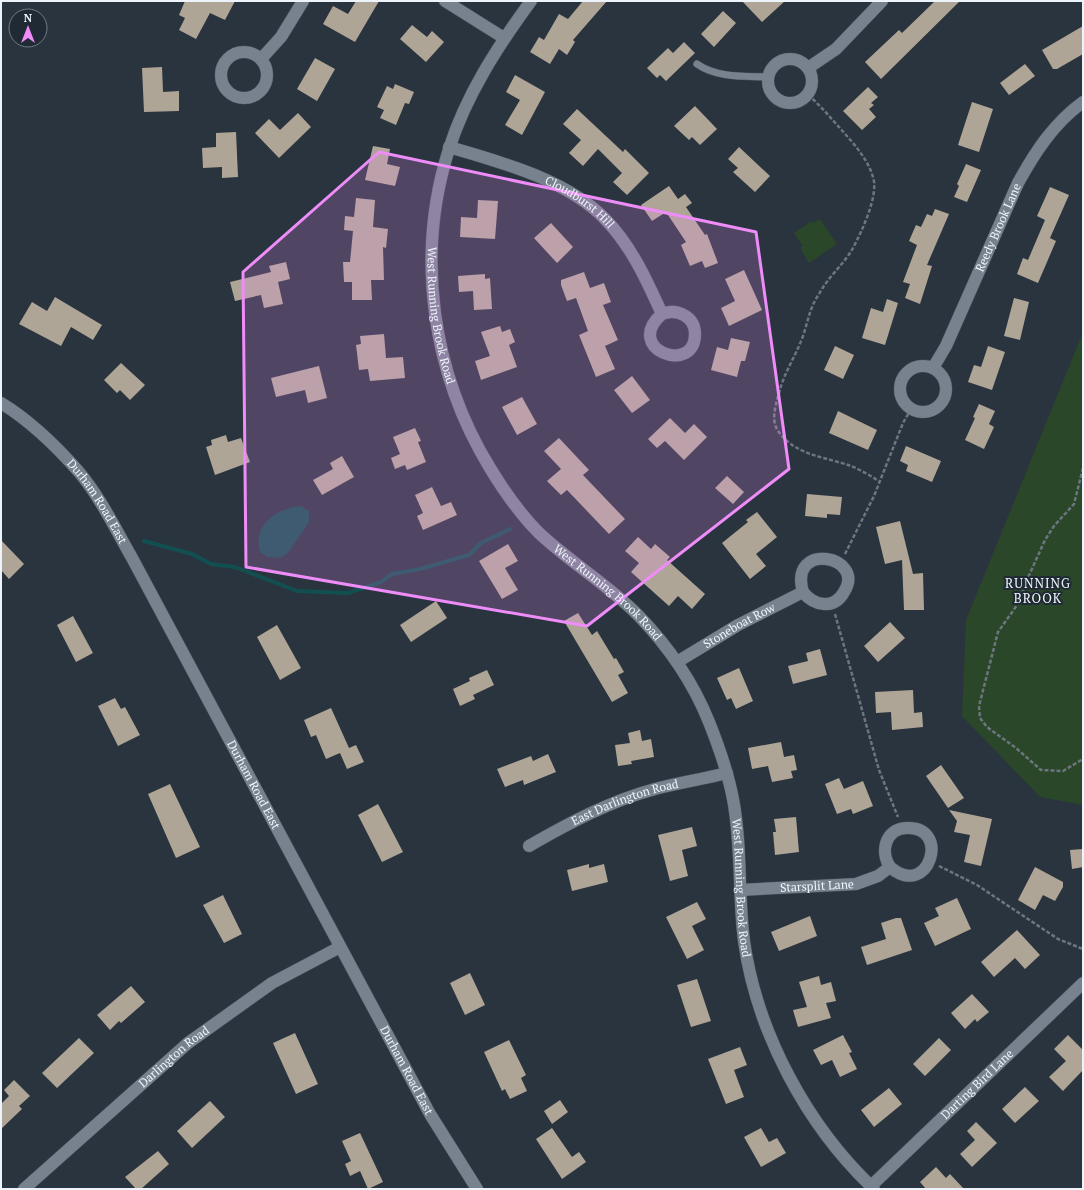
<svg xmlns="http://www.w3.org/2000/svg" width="1084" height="1190" font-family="'PT Serif',serif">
<rect width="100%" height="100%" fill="#2a343f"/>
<!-- green -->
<path fill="#2a4729" d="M820,219L837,244L809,263L800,248L803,246L794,233L812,221L813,223Z
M1083,332V805L1040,797L962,716L966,620Z"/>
<!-- water -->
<path fill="#124f51" d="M301,506L309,511V522L288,553L280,558L268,557L260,552C252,526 276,508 301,506Z"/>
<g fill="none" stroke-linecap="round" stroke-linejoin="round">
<!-- stream -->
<path stroke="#124f51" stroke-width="4" d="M144,541L192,554L211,564L235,567L297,591L348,593L381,582L392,574L420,569L469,555L481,543L510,529"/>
</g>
<!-- building -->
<path fill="#afa596" d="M185,1H235L225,20L210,13L196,39L179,30L185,18L179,15Z
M356,1H379L355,42L323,24L333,6L348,14Z
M583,1H607L573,40L575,42L567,55L559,49L550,64L530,52L539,37L544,40L559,14L568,19Z
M742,1H785L762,22Z
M935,1H960L881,79L865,62L899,30L902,33Z
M723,11L736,23L714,47L701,34Z
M412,25L427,37L432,31L444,42L426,62L400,39Z
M1083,26V54L1057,69H1053L1042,50Z
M684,42L695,53L666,81L660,75L657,78L647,68L668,48L673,53Z
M315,58L335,69L317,101L297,89Z
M1025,64L1035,76L1009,95L1000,83Z
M162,67L163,92L179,91V111L144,112L142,68Z
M515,75L545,92L522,135L505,125L520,100L506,92Z
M395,84L414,92L409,104L405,103L396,125L380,118L384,110L377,107L387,86L393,89Z
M868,87L878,97L871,103L874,105L869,109L876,117L862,130L843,111Z
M972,102L993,109L979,152L958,145Z
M695,106L717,129L700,145L692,137L689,140L674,126Z
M577,109L623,152L625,149L649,173L627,195L613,182L622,173L598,149L583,166L569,153L581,140L563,124Z
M298,113L311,127L279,158L255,133L269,119L280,130Z
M236,132L238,177L222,178V167L203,168L202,148L216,147V133Z
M373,146L390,149L387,164L400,167L395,186L365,180Z
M739,147L770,176L755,192L733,172L738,168L728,159Z
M966,164L981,170L967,202L954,197L959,186L957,184Z
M669,186L678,199L685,194L692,203L686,207L705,235L707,234L718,263L705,268L702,261L690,266L681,245L686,242L666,212L652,221L641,205Z
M1050,187L1069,195L1050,238L1056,241L1038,283L1017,274L1023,258L1028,260L1045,220L1037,216Z
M356,198L375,200L373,227L388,229L386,248L383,247L384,280H371L372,300H352V282H344L343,262H350L353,231L344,230L345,216L354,217Z
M478,200L498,201L495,239L460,237L461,217L477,218Z
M935,209L949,214L927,265L932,266L920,304L905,298L910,284L903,282L917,245L909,241L916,225L921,227L927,214L932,216Z
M551,223L573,247L557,263L534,238Z
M286,262L290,279L278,282L283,304L264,308L261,295L235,301L230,282L271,272L269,266Z
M744,270L762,310L729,326L721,308L735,301L725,279Z
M584,272L590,288L604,283L611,302L603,305L618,340L605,346L615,369L596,377L579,335L588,331L576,298L567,301L561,285V280Z
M485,274V279L490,278L492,309L474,310L473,291L459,292L458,276Z
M55,297L102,325L93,340L71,327L61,346L19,324L32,302L47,311Z
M1014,298L1029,302L1020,340L1004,336Z
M887,299L898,303L885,345L862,338L871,308L883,312Z
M500,326L502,332L510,329L515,342L509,345L517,367L481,380L475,361L490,356L481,332Z
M384,334L386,358L403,357L405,378L370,381L368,369L359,370L356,345L361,344L360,336Z
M731,338L750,342L745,361H741L737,377L711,370L717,347L728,350Z
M835,346L854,355L843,379L824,370Z
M988,346L1005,352L992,390L968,382L974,365L981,367Z
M121,363L145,385L130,400L120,390L117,393L104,380Z
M319,366L327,398L308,403L305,390L276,397L271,378Z
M632,376L650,400L632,413L614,390Z
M522,397L537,424L517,435L502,407Z
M979,404L995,411L989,424L994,427L984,449L965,440L975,418L973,417Z
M838,411L877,430L868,450L829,433Z
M670,418L685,433L694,424L707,437L684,460L665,441L657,448L648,439Z
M415,428L421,441L418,442L426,462L407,470L405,465L395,469L391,458L400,454L393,437Z
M226,435L228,442L241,438L250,462L215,475L206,447L212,445L211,440Z
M559,438L589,470L583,475L625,519L609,534L567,490L561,495L547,481L561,469L544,451Z
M906,446L941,461L932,482L906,471L908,465L900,461Z
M342,456L354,477L322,495L313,480L333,469L330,463Z
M727,476L744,492L733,504L715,488Z
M432,487L441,506L451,502L457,515L423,530L417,516L423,513L415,495Z
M807,494L842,497L840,515L827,514V518L805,516Z
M757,512L777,537L756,554L766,566L750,579L722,543L748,522L746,520Z
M900,521L913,574L923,573L924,610H904L902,560L885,564L876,527Z
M638,537L651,549L655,544L670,557L667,560L705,594L692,609L678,596L669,606L631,572L639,563L625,551Z
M1,540L24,564L9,579L1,570Z
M508,544L518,561L505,568L518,590L502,599L479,561Z
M436,601L447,618L411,642L400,625Z
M578,613L592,635L597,631L614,659L616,658L624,672L618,675L628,693L612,702L564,621Z
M73,616L93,653L76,662L57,625Z
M890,622L905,638L878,662L864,646Z
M277,625L301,668L280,680L257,637Z
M820,649L827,675L793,684L788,666L808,661L806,653Z
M739,668L753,701L736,709L731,698L727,700L717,678Z
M487,670L494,685L473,695L475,699L460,706L453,689L470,681L469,678Z
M913,690L914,713L922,712L923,727L892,730L891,712L876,713L875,692Z
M115,698L121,709L125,707L140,735L118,746L98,706Z
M331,708L349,748L356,745L364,762L347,769L340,753L326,759L316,735L311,737L304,720Z
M640,730L642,741L651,739L654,757L631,761L632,764L618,766L615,745L630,743L628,733Z
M781,742L784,757L794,755L797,770L791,771L793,778L772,782L768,766L752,769L748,748Z
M548,754L556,772L524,785L523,780L505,787L497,769L531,756L533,761Z
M941,765L964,798L948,808L926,776Z
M839,778L844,789L863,781L873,806L853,814L851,809L837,814L825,784Z
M170,784L200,847L176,858L148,794Z
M378,804L403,852L382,862L358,815Z
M949,810L992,819L981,866L964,862L970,835L954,832L957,821Z
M796,817L799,852L775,855L773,832H776L774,819Z
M692,827L697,846L682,850L688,876L670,881L658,835Z
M1083,849V867L1072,869L1070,850Z
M589,864V868L604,864L608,882L572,891L567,870Z
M1035,867L1063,882V887L1055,901L1043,895L1035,910L1018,900Z
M223,895L242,934L224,943L203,905Z
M957,898L971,929L935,946L924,923L939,916L935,908Z
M697,902L706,919L692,926L704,950L687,959L666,917Z
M810,916L817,936L779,951L771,932Z
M896,918H901L912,950L867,965L861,947L886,939L881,923Z
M1017,930L1040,955L1025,969L1015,958L994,977L981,962Z
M470,973L485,1005L465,1015L450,983Z
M819,976L821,985L831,982L836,1001L826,1003L831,1018L798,1027L793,1010L807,1007L799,982Z
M697,979L711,1021L691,1027L677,985Z
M131,986L145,1002L121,1023L119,1021L110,1030L97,1015Z
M972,994L989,1012L977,1022L975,1019L965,1029L951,1013Z
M295,1033L318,1084L296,1094L273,1043Z
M843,1035L852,1052L849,1053L857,1069L840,1077L832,1060L821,1065L813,1050Z
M1068,1035L1083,1050V1070L1063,1091L1049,1077L1066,1061L1054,1049Z
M79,1038L94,1053L57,1088L42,1073Z
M939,1038L951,1050L925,1076L913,1064Z
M509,1040L526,1075L521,1078L527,1091L510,1099L505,1089L502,1091L484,1052Z
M740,1047L747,1065L734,1070L744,1097L726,1104L708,1059Z
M14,1080L30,1096L19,1106L22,1109L1,1129V1104L9,1096L4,1090Z
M1025,1087L1039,1101L1015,1123L1002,1109Z
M889,1088L902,1104L874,1127L861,1110Z
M560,1100L568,1112L552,1124L544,1111Z
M210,1101L225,1117L192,1148L177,1131Z
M976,1122L997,1143L972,1167L960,1154L975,1140L967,1131Z
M552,1128L572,1157L579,1152L586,1162L562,1179L536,1139Z
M761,1128L769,1142L777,1138L786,1153L761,1167L744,1137Z
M360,1133L383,1182L368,1189L360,1171L350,1176L345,1164L351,1161L342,1141Z
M158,1151L169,1164L141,1189H136L125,1177Z
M936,1167L946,1178L950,1174L964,1189H926L920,1182Z"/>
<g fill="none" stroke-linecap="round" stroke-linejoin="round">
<!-- lane casing -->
<g stroke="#484f58" stroke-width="8">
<path id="lane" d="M697,64C717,78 744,76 768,77"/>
</g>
<!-- street casing -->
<g stroke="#484f58" stroke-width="13">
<g id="street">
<path d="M445,1L504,38"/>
<path id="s1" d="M531,1C498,46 466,95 449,149C415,256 432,373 490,468C504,491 520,514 539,533C570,562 608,585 638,615C668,646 693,682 709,722C719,747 728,773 733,799C742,846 738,895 744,941C757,1033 807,1126 874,1189"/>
<circle cx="244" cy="75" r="23"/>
<circle cx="790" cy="81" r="22"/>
<path d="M261,59L281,37L303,1"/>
<path d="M808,68L836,49L882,1"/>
<path id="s2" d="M449,147C501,162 568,180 606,220C632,247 647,281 662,314C676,308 695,316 695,334C695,376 622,349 662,314"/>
<circle cx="923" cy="389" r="23"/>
<path id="s3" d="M933,368L946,346L1018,183C1035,152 1054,123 1083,102"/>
<path id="s4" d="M1,403C29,420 57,447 79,472C100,497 115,528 131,556L430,1114L477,1189"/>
<path id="s5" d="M677,662L738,625L803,592C788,540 867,556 844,592C834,610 814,606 803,592"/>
<path id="s6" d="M529,846C569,823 610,801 655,789C678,783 703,779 727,773"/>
<path id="s7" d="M740,890L856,884L878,876L890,867C929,901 952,825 906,828C885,829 880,852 890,867"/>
<path id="s8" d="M871,1186L1083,983"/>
<path id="s9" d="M24,1189L188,1043L272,983L340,947"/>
</g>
</g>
<!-- path -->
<path stroke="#6d767f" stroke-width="2.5" stroke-dasharray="4 2" stroke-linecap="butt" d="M808,95C820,105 829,116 839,127C852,142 867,157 873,177C879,195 862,231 853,248C844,264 828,277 819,294C810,307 808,321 803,336C797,353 787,368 781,386C778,398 770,417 777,429C792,455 826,457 851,466C861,470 871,476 880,482
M1083,468L1074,504L1054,526L1045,540L1026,582L1020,601L998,632L979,706L980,718L987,727L1016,748L1041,770L1063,771L1083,759
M845,554L874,496L903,423L911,409
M835,614L879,770L898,817
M939,866L977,885L1058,939L1083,949"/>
<!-- lane -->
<use href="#lane" stroke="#77828e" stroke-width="7"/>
<!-- street -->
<use href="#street" stroke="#77828e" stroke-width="12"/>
</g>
<!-- marked area -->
<path fill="#ee8cf8" fill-opacity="0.2" stroke="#ee8cf8" stroke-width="3" stroke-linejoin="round" d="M379,152L756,232L789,469L587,626L246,567L243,272Z"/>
<g text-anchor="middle" stroke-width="4" stroke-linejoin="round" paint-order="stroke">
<!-- street labels -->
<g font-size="12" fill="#eef4fb" stroke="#202a34">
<text dy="4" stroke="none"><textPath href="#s2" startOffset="143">Cloudburst Hill</textPath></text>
<text dy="4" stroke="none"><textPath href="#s3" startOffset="155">Reedy Brook Lane</textPath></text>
<text dy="4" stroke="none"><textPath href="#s1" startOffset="339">West Running Brook Road</textPath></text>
<text dy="4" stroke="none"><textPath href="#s4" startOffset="139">Durham Road East</textPath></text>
<text dy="4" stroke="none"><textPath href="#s1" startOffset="674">West Running Brook Road</textPath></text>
<text dy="4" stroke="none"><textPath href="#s5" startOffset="72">Stoneboat Row</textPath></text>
<text dy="4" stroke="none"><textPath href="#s4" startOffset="463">Durham Road East</textPath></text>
<text dy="4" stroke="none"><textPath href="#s6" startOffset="106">East Darlington Road</textPath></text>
<text dy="4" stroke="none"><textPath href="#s7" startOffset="77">Starsplit Lane</textPath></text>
<text dy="4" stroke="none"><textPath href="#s1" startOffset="1011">West Running Brook Road</textPath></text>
<text dy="4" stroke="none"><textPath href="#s9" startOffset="200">Darlington Road</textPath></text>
<text dy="4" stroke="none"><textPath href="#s4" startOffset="787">Durham Road East</textPath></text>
<text dy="4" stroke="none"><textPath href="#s8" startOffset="147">Darting Bird Lane</textPath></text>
</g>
<!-- neighbourhood labels -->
<g font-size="13" letter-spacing="1" fill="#eef4fb" stroke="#202a34">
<text x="1038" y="588">RUNNING<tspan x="1038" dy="15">BROOK</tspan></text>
</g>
</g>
<!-- border -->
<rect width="1084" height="1190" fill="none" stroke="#eef4fb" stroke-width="4"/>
<!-- north arrow -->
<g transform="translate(28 28)"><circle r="19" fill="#202a34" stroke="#727b84"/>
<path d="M0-3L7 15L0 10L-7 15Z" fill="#ee8cf8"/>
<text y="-6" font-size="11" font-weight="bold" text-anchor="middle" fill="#eef4fb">N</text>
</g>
</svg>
